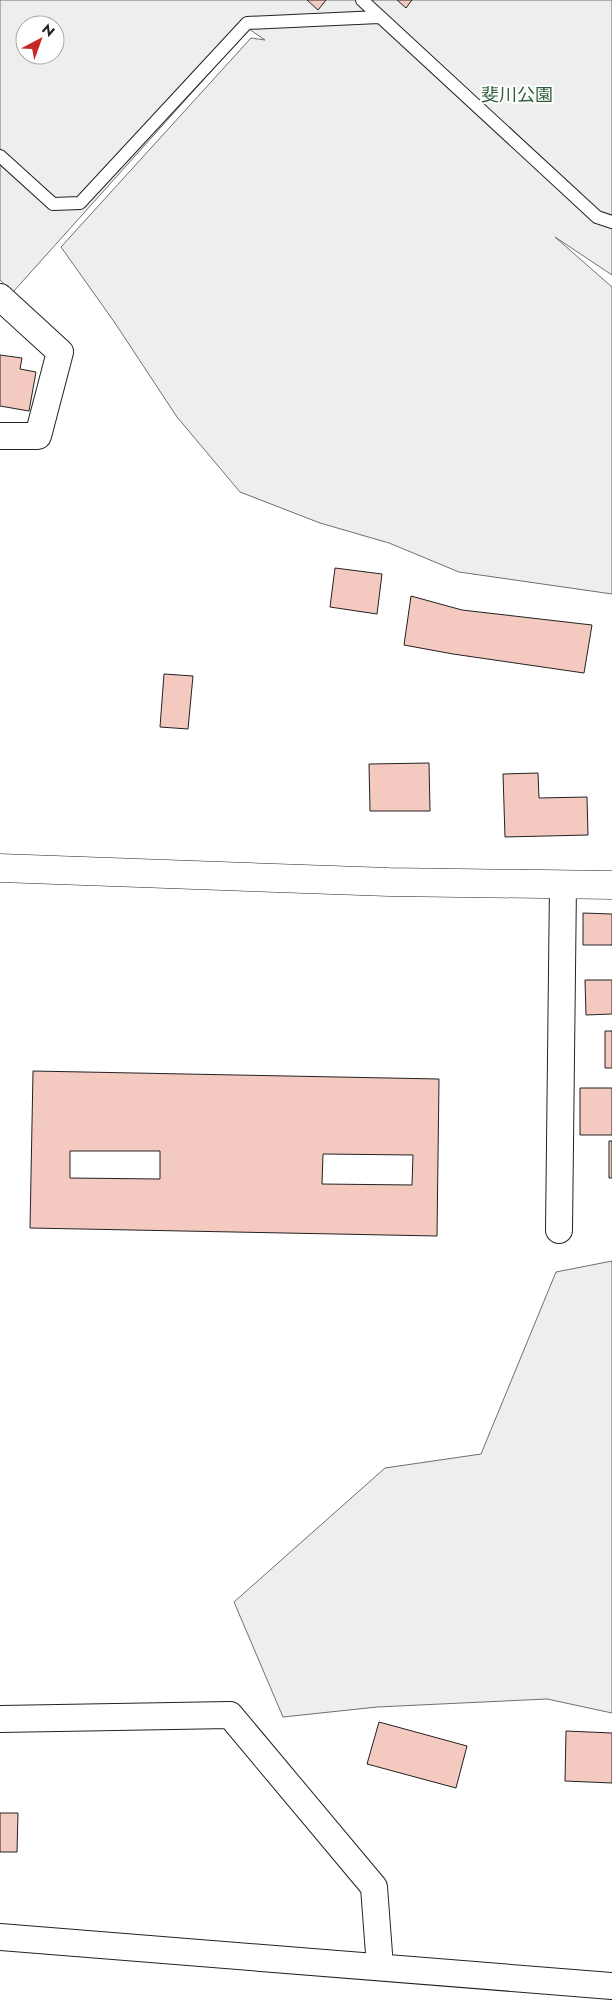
<svg xmlns="http://www.w3.org/2000/svg" width="612" height="2002" font-family="Jost,'Noto Sans JP',sans-serif">
<rect width="100%" height="100%" fill="#fff"/>
<!-- green -->
<path fill="#eee" stroke="#6f6f6f" fill-rule="evenodd" d="M0,0H612V275L555,237L612,287V594L459,572L389,543L320,523L240,492L177,417L115,323L61,247L251,38L265,40L249,29L13,292L0,280ZM25,25H55V55H25Z
M612,1261V1713L547,1699L377,1707L283,1717L234,1602L385,1468L481,1454L556,1272Z"/>
<!-- building -->
<path fill="#f3c9c0" stroke="#222" fill-rule="evenodd" d="M307,0H326L318,10Z
M397,0H412L406,8Z
M0,355L22,358L20,369L36,372L29,411L0,406Z
M335,568L382,574L377,614L330,607Z
M411,596L462,610L592,625L584,673L453,654L404,645Z
M164,674L193,676L188,729L160,727Z
M429,763L430,811H370L369,764Z
M538,773L539,798L587,797L588,835L505,837L503,774Z
M583,913L612,914V945H583Z
M585,980H612V1014L586,1015Z
M605,1031H612V1068H605Z
M33,1071L439,1079L437,1236L30,1228ZM70,1151H160V1179L70,1178ZM323,1154L413,1155L412,1185L322,1184Z
M580,1088H612V1135H580Z
M609,1141H612V1178H609Z
M379,1722L467,1746L456,1788L367,1764Z
M566,1731L612,1733V1783L565,1781Z
M0,1813H18L17,1852H0Z"/>
<g fill="none" stroke-linecap="round" stroke-linejoin="round">
<!-- service casing -->
<g stroke="#222" stroke-width="14">
<path id="service" d="M362,0L597,217L612,222
M0,156L53,204L80,203L247,23L379,17"/>
</g>
<!-- minor casing -->
<g stroke="#222" stroke-width="28">
<path id="minor" d="M0,297L60,352L38,436H0
M559,1230L563,884
M0,1719L230,1715L374,1887L380,1967
M0,1937L612,1986"/>
</g>
<!-- tertiary casing -->
<g stroke="#222" stroke-width="29">
<path id="tertiary" d="M0,868L389,882L612,885"/>
</g>
<!-- service -->
<use href="#service" stroke="#fff" stroke-width="12"/>
<!-- minor -->
<use href="#minor" stroke="#fff" stroke-width="26"/>
<!-- tertiary -->
<use href="#tertiary" stroke="#fff" stroke-width="28"/>
</g>
<g text-anchor="middle" stroke-width="4" stroke-linejoin="round" paint-order="stroke">
<!-- park labels -->
<g font-size="18" fill="#2f5e38" stroke="#fff">
<text x="517" y="101">斐川公園</text>
</g>
</g>
<!-- north arrow -->
<g transform="translate(40 40) rotate(41)"><circle r="24" fill="#ffffff" stroke="#a7a7a7"/>
<path d="M0-4L9 19L0 12L-9 19Z" fill="#c62828"/>
<text y="-8" font-size="14" font-weight="bold" text-anchor="middle" fill="#222222">N</text>
</g>
</svg>
